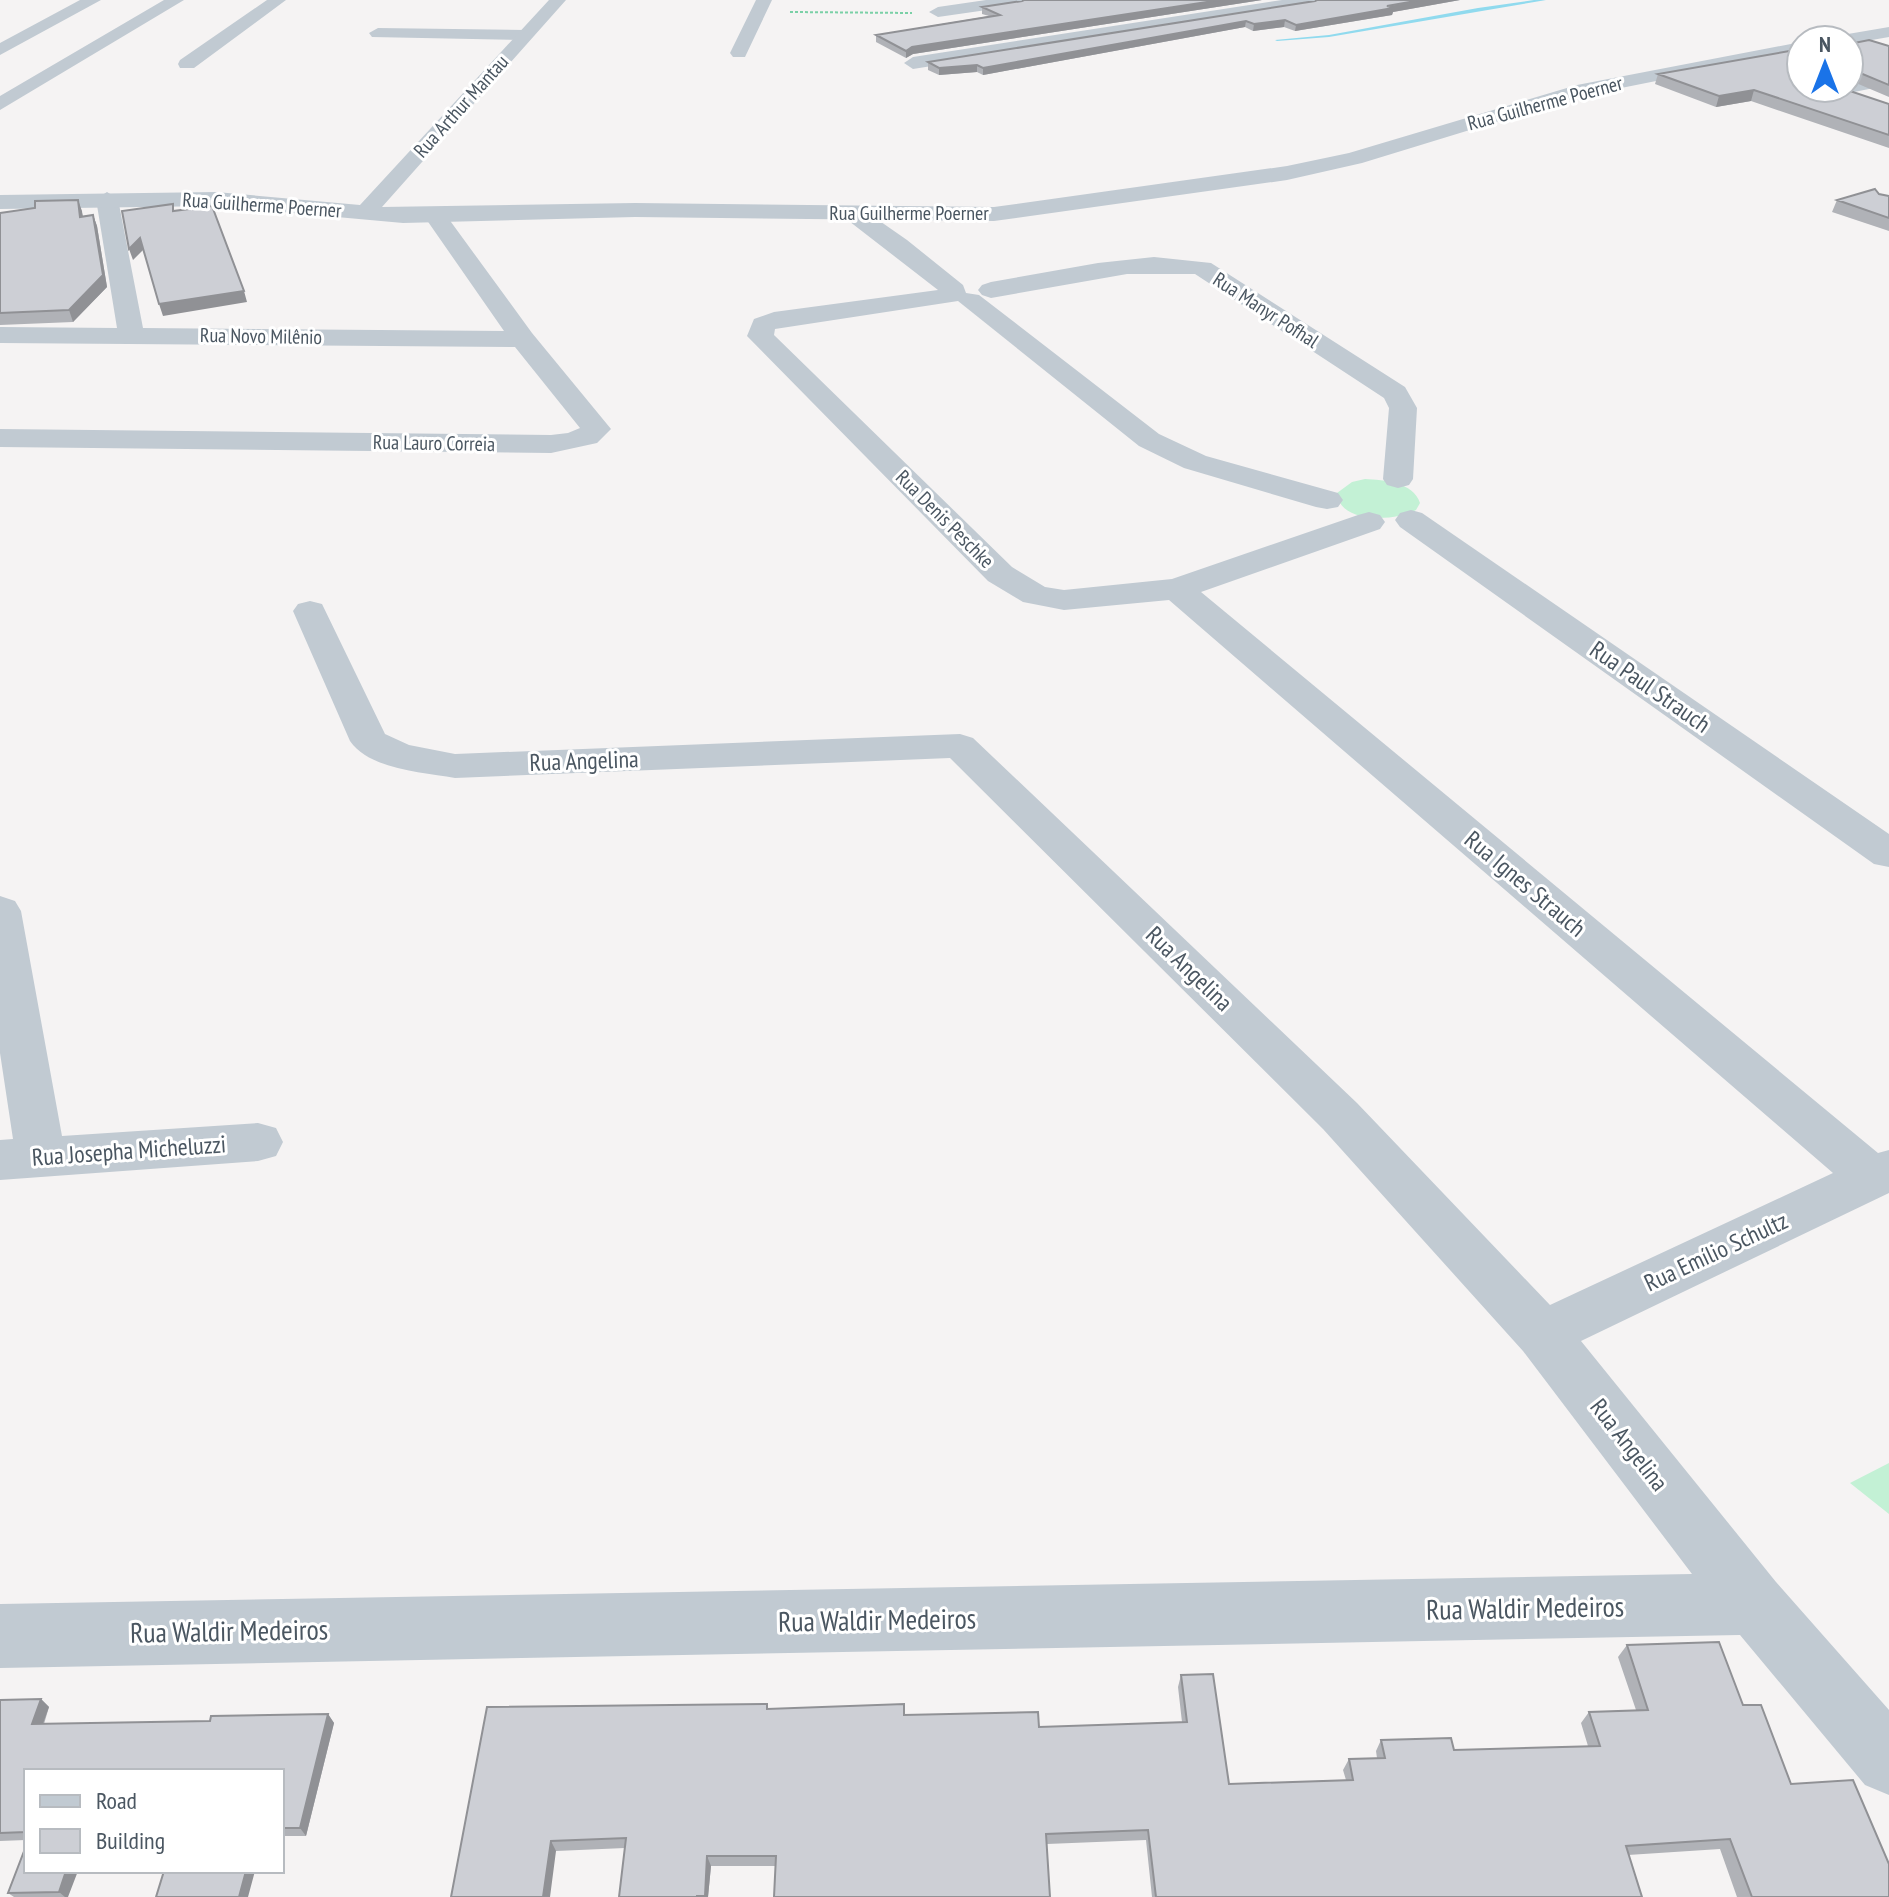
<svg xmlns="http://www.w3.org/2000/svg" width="1889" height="1897" font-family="'PT Sans Narrow',sans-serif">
<rect width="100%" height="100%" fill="#f5f3f3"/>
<!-- green -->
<path fill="#c3f1d5" d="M1365,479C1384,480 1413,482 1420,503L1416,510C1396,521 1340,525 1337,493L1352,482Z
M1889,1463V1514L1850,1483Z"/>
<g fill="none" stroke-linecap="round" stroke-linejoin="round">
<!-- stream -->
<path fill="#90daee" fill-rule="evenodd" d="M1534,0H1546L1329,37L1277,41L1275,40L1329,35L1478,8Z"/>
<!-- path -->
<path stroke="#7ad0a6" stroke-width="2" stroke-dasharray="3 2" stroke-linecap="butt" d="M790,12L912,13"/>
<!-- minor -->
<path fill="#c1cad2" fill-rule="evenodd" d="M80,0H101L0,55V43Z
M164,0H184L0,110V96Z
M267,0H286L194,68H180L178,64L180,60Z
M756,0H772L745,57H733L730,53Z
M986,0H1029L1021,5L938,17L929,12L938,7Z
M1282,0H1322L1314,5L913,69L904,63L913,57Z
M378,28L525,30L534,35L525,40L372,37L369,33Z
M1889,73V85L1849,93L1840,88H1849V81Z
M107,192L118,199L143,328L504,331L424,216L427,211H443L532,333L611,429L597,443L551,453L0,447V429L551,435L568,433L580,428L515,347L0,343V327L117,328L96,199Z
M853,206L861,208L907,240L963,285L966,293L979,295L1159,434L1206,456L1338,493L1343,500L1338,507L1327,509L1316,507L1184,468L1139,446L958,301L775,329L774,335L1012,567L1045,587L1064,590L1172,579L1358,515L1369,512L1380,515L1385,522L1380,529L1201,592L1878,1153L1889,1150V1193L1581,1341L1776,1582L1889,1710V1795L1865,1785L1740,1635L0,1668V1604L1692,1574L1523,1351L1323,1129L950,758L455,778C423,772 370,770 350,741L293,611L298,604L310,601L322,604L385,734L409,745L455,754L960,734L973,738L1357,1103L1550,1305L1833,1173L1169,600L1064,610L1023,602L988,581L747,336L754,319L774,312L938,290L845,218L842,213L845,208Z
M1154,257L1211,263L1405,387L1417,408L1413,479L1409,485L1398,488L1387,485L1383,479L1389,408L1384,398L1195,274H1127L991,298L982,295L978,290L982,285L991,282L1098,263Z
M1411,510L1422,513L1889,834V867L1874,864L1400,527L1395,520L1400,513Z
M0,896L15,901L21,911L62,1136L258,1123L276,1128L283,1142L276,1156L258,1161L0,1180V1140L13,1139L0,1053Z"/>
<!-- tertiary -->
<path fill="#c1cad2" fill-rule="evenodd" d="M549,0H566L382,207L635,203L994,207L1287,166L1349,153L1577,85L1801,42V52L1581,96L1362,163L1287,180L994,221L635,217L403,223L216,206L0,209V195L216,192L360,205Z
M1889,27V37L1849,44V40H1833L1842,35Z"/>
</g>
<!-- wall -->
<path fill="#b0b2b7" d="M1024,0H1262L913,54L906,58L876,42V35L989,16L982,14V7L1022,1Z
M1317,0H1460L1393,12L1392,15L1295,31L1284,27L1253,31L1245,27L983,75L977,72L939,75L928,70V62L1315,1Z
M1849,44L1889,46V97L1849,80Z
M1658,74L1801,88L1889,104V148L1751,101L1716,107L1655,84Z
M1879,194L1889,196V231L1832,212L1837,200Z
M78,200L83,216L93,215L97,226L107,287L73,322L0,325V213Z
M1627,1645L1743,1705L1791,1784L1889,1897H1737L1720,1849L1628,1855L1642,1897H1152L1146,1840L1047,1844L775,1866H711L708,1897H619L625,1848L556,1851L451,1897L767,1704L768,1709L904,1715L1039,1727L1182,1722L1178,1687L1181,1675L1229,1784L1346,1780L1343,1770L1349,1759L1377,1758L1376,1751L1381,1740L1454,1750L1588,1746L1581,1723L1589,1712L1636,1710L1618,1657Z
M41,1699L49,1707L44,1724L210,1721L328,1714L334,1723L306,1836H282V1771H26V1840L0,1841V1700Z
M26,1846L68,1897H14L8,1893Z"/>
<!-- shaded-wall -->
<path fill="#909195" d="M1220,0H1262L913,54L906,58V51L912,47Z
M1421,0H1460L1393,12L1392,15L1295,31L1296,25Z
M1285,20L1284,27L1253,31L1254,24Z
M1246,21L1245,27L983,75V68Z
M977,65V72L939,75V68Z
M1754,90L1751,101L1716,107L1719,96Z
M78,200L82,211L84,228L80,217Z
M93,215L97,226L107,287L73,322L69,310Z
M140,238L144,249L133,260L129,249Z
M244,291L247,302L163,316L159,304Z
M41,1699L49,1707L40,1732L32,1724Z
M328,1714L334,1723L306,1836L300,1828Z
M551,1841L556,1851L550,1897H543Z
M707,1856L711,1866L708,1897H705Z
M66,1871H78L68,1897H65L59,1892Z
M246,1871H255L248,1897H239Z"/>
<!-- building -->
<path fill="#cdcfd5" stroke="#909195" stroke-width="2" d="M1024,0H1220L912,47L906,51L876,35L1000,15L982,7L1022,1Z
M1317,0H1421L1387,6L1393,8L1296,25L1285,20L1254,24L1246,21L983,68L977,65L939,68L928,62L1315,1Z
M1869,40L1889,46V85L1853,70L1849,75V44Z
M1801,49V88H1841L1889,104V135L1754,90L1719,96L1658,74Z
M1875,189L1879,194L1889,196V218L1837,200Z
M78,200L80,217L93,215L103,275L69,310L0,313V213L35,208V201Z
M173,204V211L212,206L244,291L159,304L140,238L129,249L122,211Z
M1719,1642L1743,1705H1761L1791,1784L1853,1780L1889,1864V1897H1752L1730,1839L1626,1846L1642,1897H1156L1148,1830L1046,1834L1050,1897H774L776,1856H707L705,1896H697V1897H619L626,1838L551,1841L543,1897H451L487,1707L767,1704V1709L904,1704V1715L1038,1712L1039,1727L1187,1722L1181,1675L1213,1674L1229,1784L1353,1780L1349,1759L1385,1758L1381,1740L1451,1738L1454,1750L1600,1746L1589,1712L1648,1710L1627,1645Z
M41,1699L32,1724L210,1721L211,1716L328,1714L300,1828H282V1771H26V1832L0,1833V1700Z
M26,1846V1871H66L59,1892L8,1893Z
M164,1871H246L239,1897H156Z"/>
<g text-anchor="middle" stroke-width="6" stroke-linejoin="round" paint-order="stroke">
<!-- far-street labels -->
<g font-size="20" fill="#4a5661" stroke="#fff">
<text transform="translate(1545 103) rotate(-15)" y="7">Rua Guilherme Poerner</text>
<text transform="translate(461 106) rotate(-48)" y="7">Rua Arthur Mantau</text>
<text transform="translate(262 205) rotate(4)" y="7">Rua Guilherme Poerner</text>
<text x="909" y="220">Rua Guilherme Poerner</text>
<text transform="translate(1266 310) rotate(33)" y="7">Rua Manyr Pofhal</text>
<text transform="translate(261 336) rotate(1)" y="7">Rua Novo Milênio</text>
<text transform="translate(434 443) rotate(1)" y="7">Rua Lauro Correia</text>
<text transform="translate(945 519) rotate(45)" y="7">Rua Denis Peschke</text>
</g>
<!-- street labels -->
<g font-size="24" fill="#4a5661" stroke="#fff">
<text transform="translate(1650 687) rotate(35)" y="8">Rua Paul Strauch</text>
<text transform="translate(584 761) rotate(-2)" y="8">Rua Angelina</text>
<text transform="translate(1525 884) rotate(40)" y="8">Rua Ignes Strauch</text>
<text transform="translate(1189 969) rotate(44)" y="8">Rua Angelina</text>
<text transform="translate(129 1151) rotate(-4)" y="8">Rua Josepha Micheluzzi</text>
<text transform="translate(1716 1252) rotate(-25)" y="8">Rua Emílio Schultz</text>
<text transform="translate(1629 1445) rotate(52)" y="8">Rua Angelina</text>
</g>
<!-- near-street labels -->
<g font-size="28" fill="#4a5661" stroke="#fff">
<text transform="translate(1525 1608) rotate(-1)" y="10">Rua Waldir Medeiros</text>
<text transform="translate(877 1620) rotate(-1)" y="10">Rua Waldir Medeiros</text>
<text transform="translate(229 1631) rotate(-1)" y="10">Rua Waldir Medeiros</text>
</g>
</g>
<!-- legend -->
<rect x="24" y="1769" width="260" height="104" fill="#ffffff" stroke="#b7bbc0" stroke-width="2"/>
<rect x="40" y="1795" width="40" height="12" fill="#c1cad2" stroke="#b7bbc0" stroke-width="2"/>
<text x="96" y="1809" font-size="24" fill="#4a5661">Road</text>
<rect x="40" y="1829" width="40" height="24" fill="#cdcfd5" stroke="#b7bbc0" stroke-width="2"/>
<text x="96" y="1849" font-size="24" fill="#4a5661">Building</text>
<!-- north arrow -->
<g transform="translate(1825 64)"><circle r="38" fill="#ffffff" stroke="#b7bbc0" stroke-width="2"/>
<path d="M0-6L14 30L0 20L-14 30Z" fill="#1a73e8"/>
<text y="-12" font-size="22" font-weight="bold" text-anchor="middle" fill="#4a5661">N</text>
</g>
</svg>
